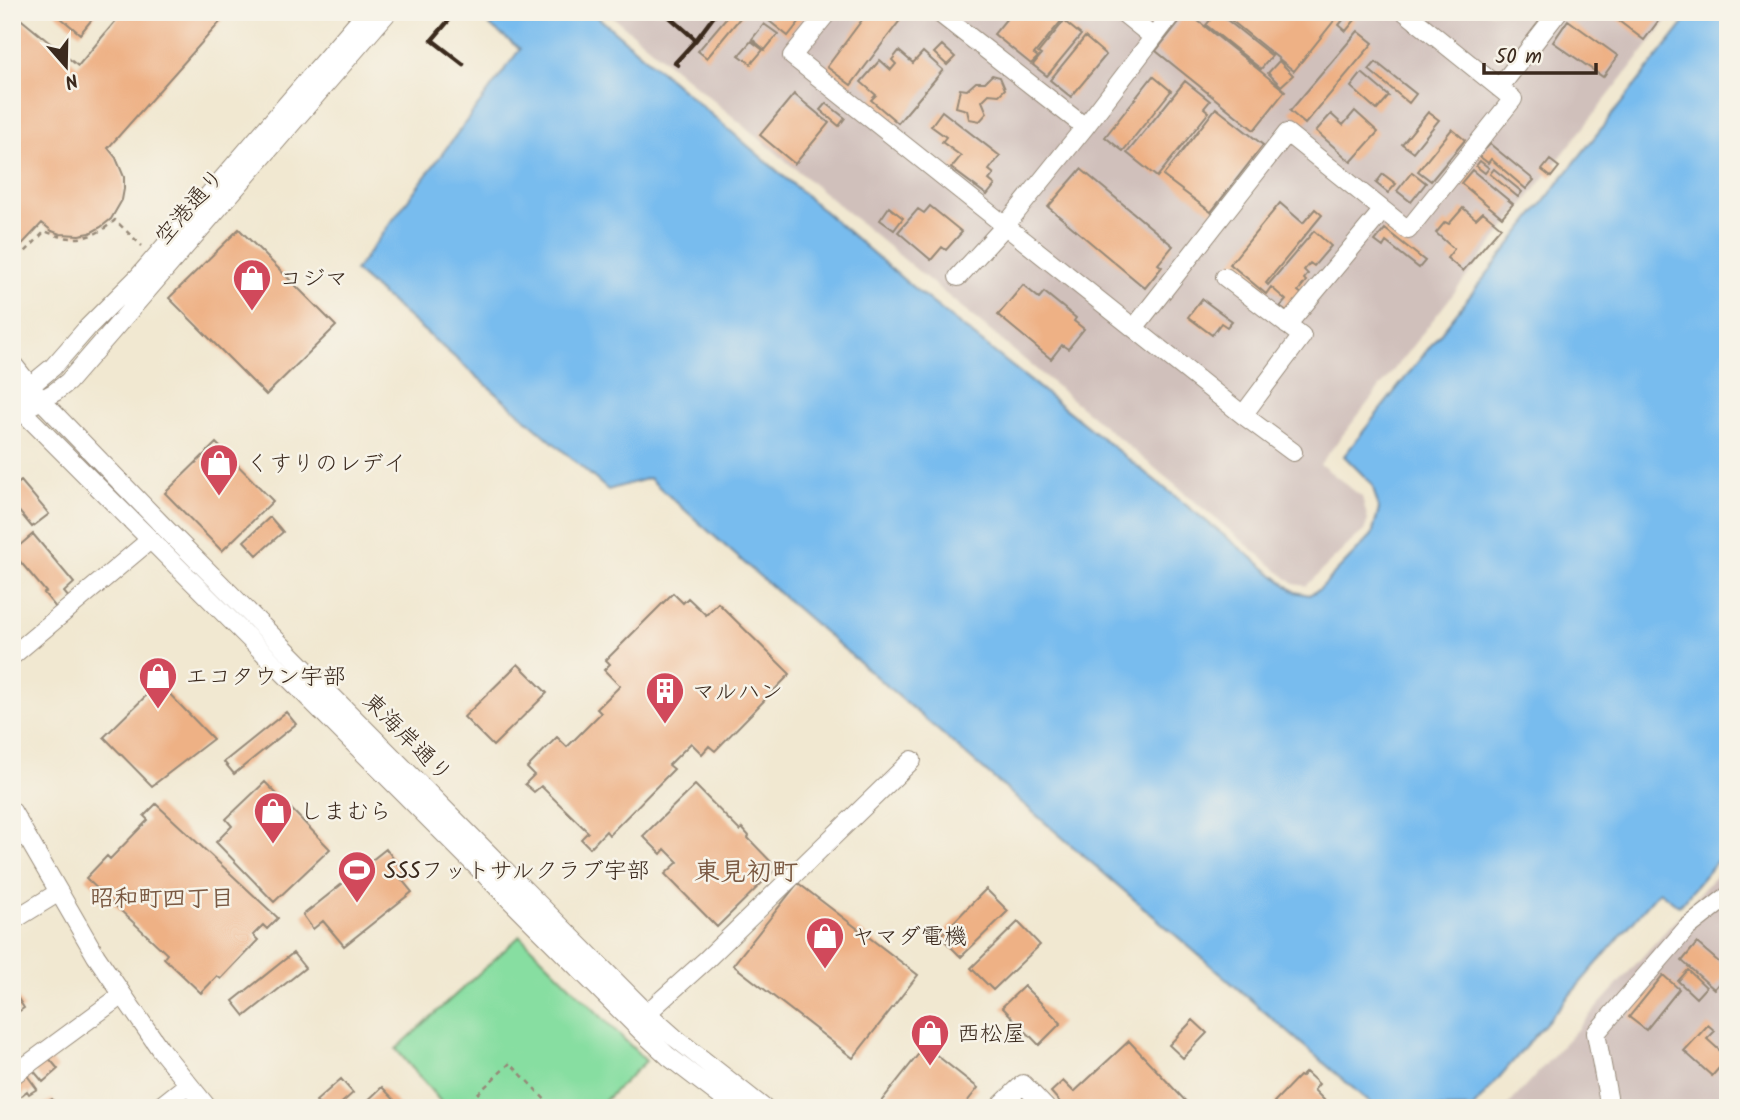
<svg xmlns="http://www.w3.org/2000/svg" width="1740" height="1120" font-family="Kalam,'Klee One',sans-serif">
<rect width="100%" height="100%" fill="#f7f3e8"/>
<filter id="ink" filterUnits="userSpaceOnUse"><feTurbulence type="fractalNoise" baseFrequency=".0143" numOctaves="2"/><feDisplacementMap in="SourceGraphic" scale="14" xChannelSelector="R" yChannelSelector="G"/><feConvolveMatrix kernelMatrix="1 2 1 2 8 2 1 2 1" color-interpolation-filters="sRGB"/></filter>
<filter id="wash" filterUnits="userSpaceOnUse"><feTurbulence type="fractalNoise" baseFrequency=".00686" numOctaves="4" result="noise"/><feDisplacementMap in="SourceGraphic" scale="28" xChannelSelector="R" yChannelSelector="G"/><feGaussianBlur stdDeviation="1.57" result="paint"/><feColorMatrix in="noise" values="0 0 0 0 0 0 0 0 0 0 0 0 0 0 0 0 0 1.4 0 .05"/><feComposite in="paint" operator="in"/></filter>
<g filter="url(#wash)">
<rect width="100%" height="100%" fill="#f1e8d1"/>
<!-- industrial -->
<path fill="#d0c0bb" d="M607,12H1674L1320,464L1362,497L1368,520L1364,531L1354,539L1306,586L1294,584Z
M1728,862V1108H1506Z"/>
<!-- green -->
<path fill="#87dea1" stroke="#618460" stroke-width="2" d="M520,936L646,1061L597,1108H446L396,1049Z"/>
<!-- water -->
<path fill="#78bcee" stroke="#5a7386" stroke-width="2" d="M503,12H592L910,285L1295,592L1309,595L1320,589L1372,535L1379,509L1372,484L1344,456L1693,12H1728V848L1679,906L1659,891L1473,1108H1376L750,568L649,478L608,490L355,271L520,49L490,26Z"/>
<g id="blocks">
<!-- building -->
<path fill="#eeb185" d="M12,12L78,66L123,12H229L108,148L116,158L124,177V189L122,200L111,219L101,227L90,233L79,235L60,234L52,231L42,223L12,255Z
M54,12H98L80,34Z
M731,12H745L707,58L698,51Z
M774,12H807L788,36L768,20Z
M868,12H891L901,19L851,85L827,67Z
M1012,12H1054L1063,19L1034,54L1038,57L1031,64L994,34Z
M1187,12L1285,91L1254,130L1156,51Z
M1217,12L1272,56L1261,69L1206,25Z
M1221,12H1341L1294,71Z
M1607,12H1656L1662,16L1644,40Z
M1348,14L1355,20L1346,31L1339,25Z
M1568,20L1618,56L1603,77L1553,42Z
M1064,21L1081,35L1047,76L1033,65L1041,55L1038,53Z
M764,24L778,34L765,50L752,39Z
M1358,31L1373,43L1305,124L1290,111Z
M1085,37L1106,55L1071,97L1050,80Z
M751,41L763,50L751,64L739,55Z
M942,45L955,57L947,65L934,53Z
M899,51L913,63L923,52L943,70L898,123L871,100L876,95L861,82L880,60L891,70L896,64L892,60Z
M1279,61L1293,75L1281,86L1268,73Z
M1376,62L1416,94L1409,103L1369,70Z
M1362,73L1389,96L1377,110L1351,87Z
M992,75L1000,77L1005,89L999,95L989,94L982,101L987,113L980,121L969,119L967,110L956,107L960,89L967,90L976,82H985Z
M1153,76L1171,91L1123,151L1105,137Z
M1185,81L1210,101L1204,108L1209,112L1157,177L1127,153Z
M794,94L829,123L795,164L760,135Z
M826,103L845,118L839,126L820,110Z
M1216,108L1263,145L1211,212L1163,176Z
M942,111L1000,156L989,170L994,174L989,180L995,185L987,195L951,168L961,156L942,142L946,137L931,126Z
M1355,111L1378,132L1351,162L1316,131L1331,114L1343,125Z
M1428,112L1439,120L1413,152L1402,144Z
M1452,129L1465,140L1431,181L1418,171Z
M1490,144L1534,180L1526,189L1491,159L1488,163L1479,156Z
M1550,160L1559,167L1551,177L1542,170Z
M1480,161L1489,168L1485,173L1476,166Z
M1081,169L1173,246L1158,264L1162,267L1145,288L1048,207Z
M1494,169L1522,192L1518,197L1490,174Z
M1472,170L1513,204L1502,217L1461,183Z
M1412,172L1426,183L1411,202L1397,191Z
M1383,174L1396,184L1388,193L1376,183Z
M1280,203L1303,223L1315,209L1322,215L1266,283L1268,285L1314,231L1331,246L1314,266L1310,263L1304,270L1308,274L1304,279L1306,281L1298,291L1303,295L1288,313L1280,307L1286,300L1271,287L1266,294L1230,264Z
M930,206L962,232L946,250L942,247L931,260L898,232L918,209L924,213Z
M889,207L903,218L894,230L880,220Z
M1463,208L1476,219L1483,212L1501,227L1463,271L1447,258L1454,249L1436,233L1445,222L1449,224Z
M239,229L336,326L266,395L169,298Z
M1385,229L1425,261L1419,268L1386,242L1383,247L1375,241Z
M1023,285L1039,298L1044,292L1076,318L1074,321L1084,329L1068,349L1062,345L1051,359L998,315Z
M1202,299L1232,321L1227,327L1221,323L1212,335L1188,317Z
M216,443L273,501L222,551L165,493Z
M21,481L49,514L32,527L12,503V489Z
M270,517L283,532L257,555L244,541Z
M33,534L74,583L64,592L70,599L57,609L44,593L46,592L12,552Z
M673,593L683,603L688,598L706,615L718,603L790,674L715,751L709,746L702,754L691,743L669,765L674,769L609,835L606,831L590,848L581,839L588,832L541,786L534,792L525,784L534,775L527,768L557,737L567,747L601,713L597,709L620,686L604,670L610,664L606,660Z
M518,664L547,693L493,746L464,717Z
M159,683L213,739L152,786L104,737Z
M286,712L296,724L234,774L224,762Z
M265,782L330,849L274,902L216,842L232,826L226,819Z
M695,785L740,831L742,828L749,836L748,838L777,868L717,927L665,874L678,862L665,849L661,854L643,836Z
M156,804L278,918L267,929L263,925L253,935L258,940L221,979L217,976L201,993L164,958L167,954L86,878L107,856L110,859L148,820L144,816Z
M386,849L407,876L402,880L412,892L344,946L323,921L313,929L303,915Z
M798,883L918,975L853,1058L733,965Z
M986,889L1008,911L961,957L940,936Z
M1018,922L1040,945L993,990L971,968Z
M1697,943L1728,970V973L1714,989L1682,961Z
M293,953L305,968L245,1016L233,1001Z
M1688,970L1706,987L1696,998L1678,981Z
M1663,975L1679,989L1646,1030L1629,1017Z
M1024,986L1061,1023L1039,1045L1002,1007Z
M12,989L24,1008L12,1016Z
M1193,1020L1207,1033L1183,1058L1169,1045Z
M1708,1025L1715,1031L1707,1039L1728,1058L1712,1076L1684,1051Z
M1129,1041L1192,1108H1065L1051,1092L1063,1081L1074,1092Z
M925,1046L978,1088L962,1108H876Z
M48,1057L58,1069L43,1082L33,1070Z
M1306,1072L1319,1084L1314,1090L1332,1108H1280L1274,1102L1299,1076L1301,1077Z
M26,1074L37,1089L29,1094L27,1091L12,1103V1083Z
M341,1079L353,1093L336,1108H322L316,1101Z
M382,1087L402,1108H360Z
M52,1099L56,1105L52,1108H37Z"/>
</g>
</g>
<g filter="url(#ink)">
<use href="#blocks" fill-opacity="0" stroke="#968978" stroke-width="2"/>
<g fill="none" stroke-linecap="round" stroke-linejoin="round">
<!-- minor casing -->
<g stroke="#968978" stroke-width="20">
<path id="minor" d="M828,12L792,56L1243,415L1293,452
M938,12L1085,127
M1122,12L1153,37
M1499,88L1558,12
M958,277L1005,226L1085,127L1173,12
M1225,277L1302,336L1243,415
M1287,325L1383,210
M1134,328L1287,133L1408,230L1513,99L1405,12
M12,363L42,401L166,529L647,1013L674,1037L764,1108
M20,392L30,386L53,367L88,327L139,276L366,12
M12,399L21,410L642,1032L668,1056L736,1108
M32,405L55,392L68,382L388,12
M12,656L150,540
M12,811L96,956L160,1049L208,1108
M12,921L59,892
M647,1013L706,960L912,760
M12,1076L122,995
M158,1108L187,1085
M998,1108L1023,1084L1046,1108
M1610,1108L1596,1033L1687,928L1728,896"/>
</g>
<!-- path -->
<path stroke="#968978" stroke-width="2.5" stroke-dasharray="5 5" stroke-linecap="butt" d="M12,266L45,231C72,243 93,240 115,220L142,246
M470,1101L510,1063L553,1108"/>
<!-- minor -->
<use href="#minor" stroke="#fff" stroke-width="18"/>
<!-- rail -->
<path stroke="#3b2a1e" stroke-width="4.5" d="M456,12L432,40L463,64
M664,12L696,40
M678,65L675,63L696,40L717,12"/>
</g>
</g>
<!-- icons -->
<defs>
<g id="shop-pin" transform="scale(2.0125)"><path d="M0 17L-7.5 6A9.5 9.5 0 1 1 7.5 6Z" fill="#d1495b" stroke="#f7f3e8"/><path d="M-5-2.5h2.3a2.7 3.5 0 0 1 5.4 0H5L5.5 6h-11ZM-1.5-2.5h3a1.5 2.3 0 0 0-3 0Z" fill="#fff"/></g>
<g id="building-pin" transform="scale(2.0125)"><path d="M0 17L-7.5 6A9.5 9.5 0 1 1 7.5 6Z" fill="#d1495b" stroke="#f7f3e8"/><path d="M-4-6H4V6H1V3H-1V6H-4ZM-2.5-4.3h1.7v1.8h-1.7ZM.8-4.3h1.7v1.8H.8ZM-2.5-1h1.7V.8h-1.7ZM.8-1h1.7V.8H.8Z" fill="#fff"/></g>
<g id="stadium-pin" transform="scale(2.0125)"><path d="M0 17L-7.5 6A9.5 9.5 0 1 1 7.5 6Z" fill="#d1495b" stroke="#f7f3e8"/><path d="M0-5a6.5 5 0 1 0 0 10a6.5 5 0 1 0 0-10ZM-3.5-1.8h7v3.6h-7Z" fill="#fff"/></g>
</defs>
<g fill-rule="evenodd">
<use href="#shop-pin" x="252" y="278"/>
<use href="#shop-pin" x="219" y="463"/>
<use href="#shop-pin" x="158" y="676"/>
<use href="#building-pin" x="665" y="691"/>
<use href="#shop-pin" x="273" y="811"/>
<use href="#stadium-pin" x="357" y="870"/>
<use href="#shop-pin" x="825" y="936"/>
<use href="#shop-pin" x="930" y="1033"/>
</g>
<g text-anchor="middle" stroke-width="5" stroke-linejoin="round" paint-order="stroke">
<!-- street labels -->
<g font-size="23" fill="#3b2a1e" stroke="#f7f3e8">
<text transform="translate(189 206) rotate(-49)" y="8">空港通り</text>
<text transform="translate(408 737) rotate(45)" y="8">東海岸通り</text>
</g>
<!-- poi labels -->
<g font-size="23" fill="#3b2a1e" stroke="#f7f3e8" text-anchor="start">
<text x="279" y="286">コジマ</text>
<text x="246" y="471">くすりのレデイ</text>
<text x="185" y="684">エコタウン宇部</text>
<text x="692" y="699">マルハン</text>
<text x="300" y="819">しまむら</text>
<text x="384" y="878">SSSフットサルクラブ宇部</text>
<text x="852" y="944">ヤマダ電機</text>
<text x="957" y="1041">西松屋</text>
</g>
<!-- neighbourhood labels -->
<g font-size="24" font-weight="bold" fill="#7a5942" stroke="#f7f3e8">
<text x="162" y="906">昭和町四丁目</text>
</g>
<!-- quarter labels -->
<g font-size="26" font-weight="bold" fill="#7a5942" stroke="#f7f3e8">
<text x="746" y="880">東見初町</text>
</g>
</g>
<!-- margin -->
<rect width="1740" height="1120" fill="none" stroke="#f7f3e8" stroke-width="42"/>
<!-- north arrow -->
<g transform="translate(66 66) rotate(160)" stroke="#f7f3e8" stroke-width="5" paint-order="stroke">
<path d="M0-5L12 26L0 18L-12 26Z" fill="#3b2a1e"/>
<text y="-10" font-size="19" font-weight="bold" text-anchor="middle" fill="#3b2a1e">N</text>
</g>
<!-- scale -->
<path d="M1484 63v10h112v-10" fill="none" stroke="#3b2a1e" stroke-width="3.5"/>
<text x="1495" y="63" font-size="21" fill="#3b2a1e" stroke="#f7f3e8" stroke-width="5" paint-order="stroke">50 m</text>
</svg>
